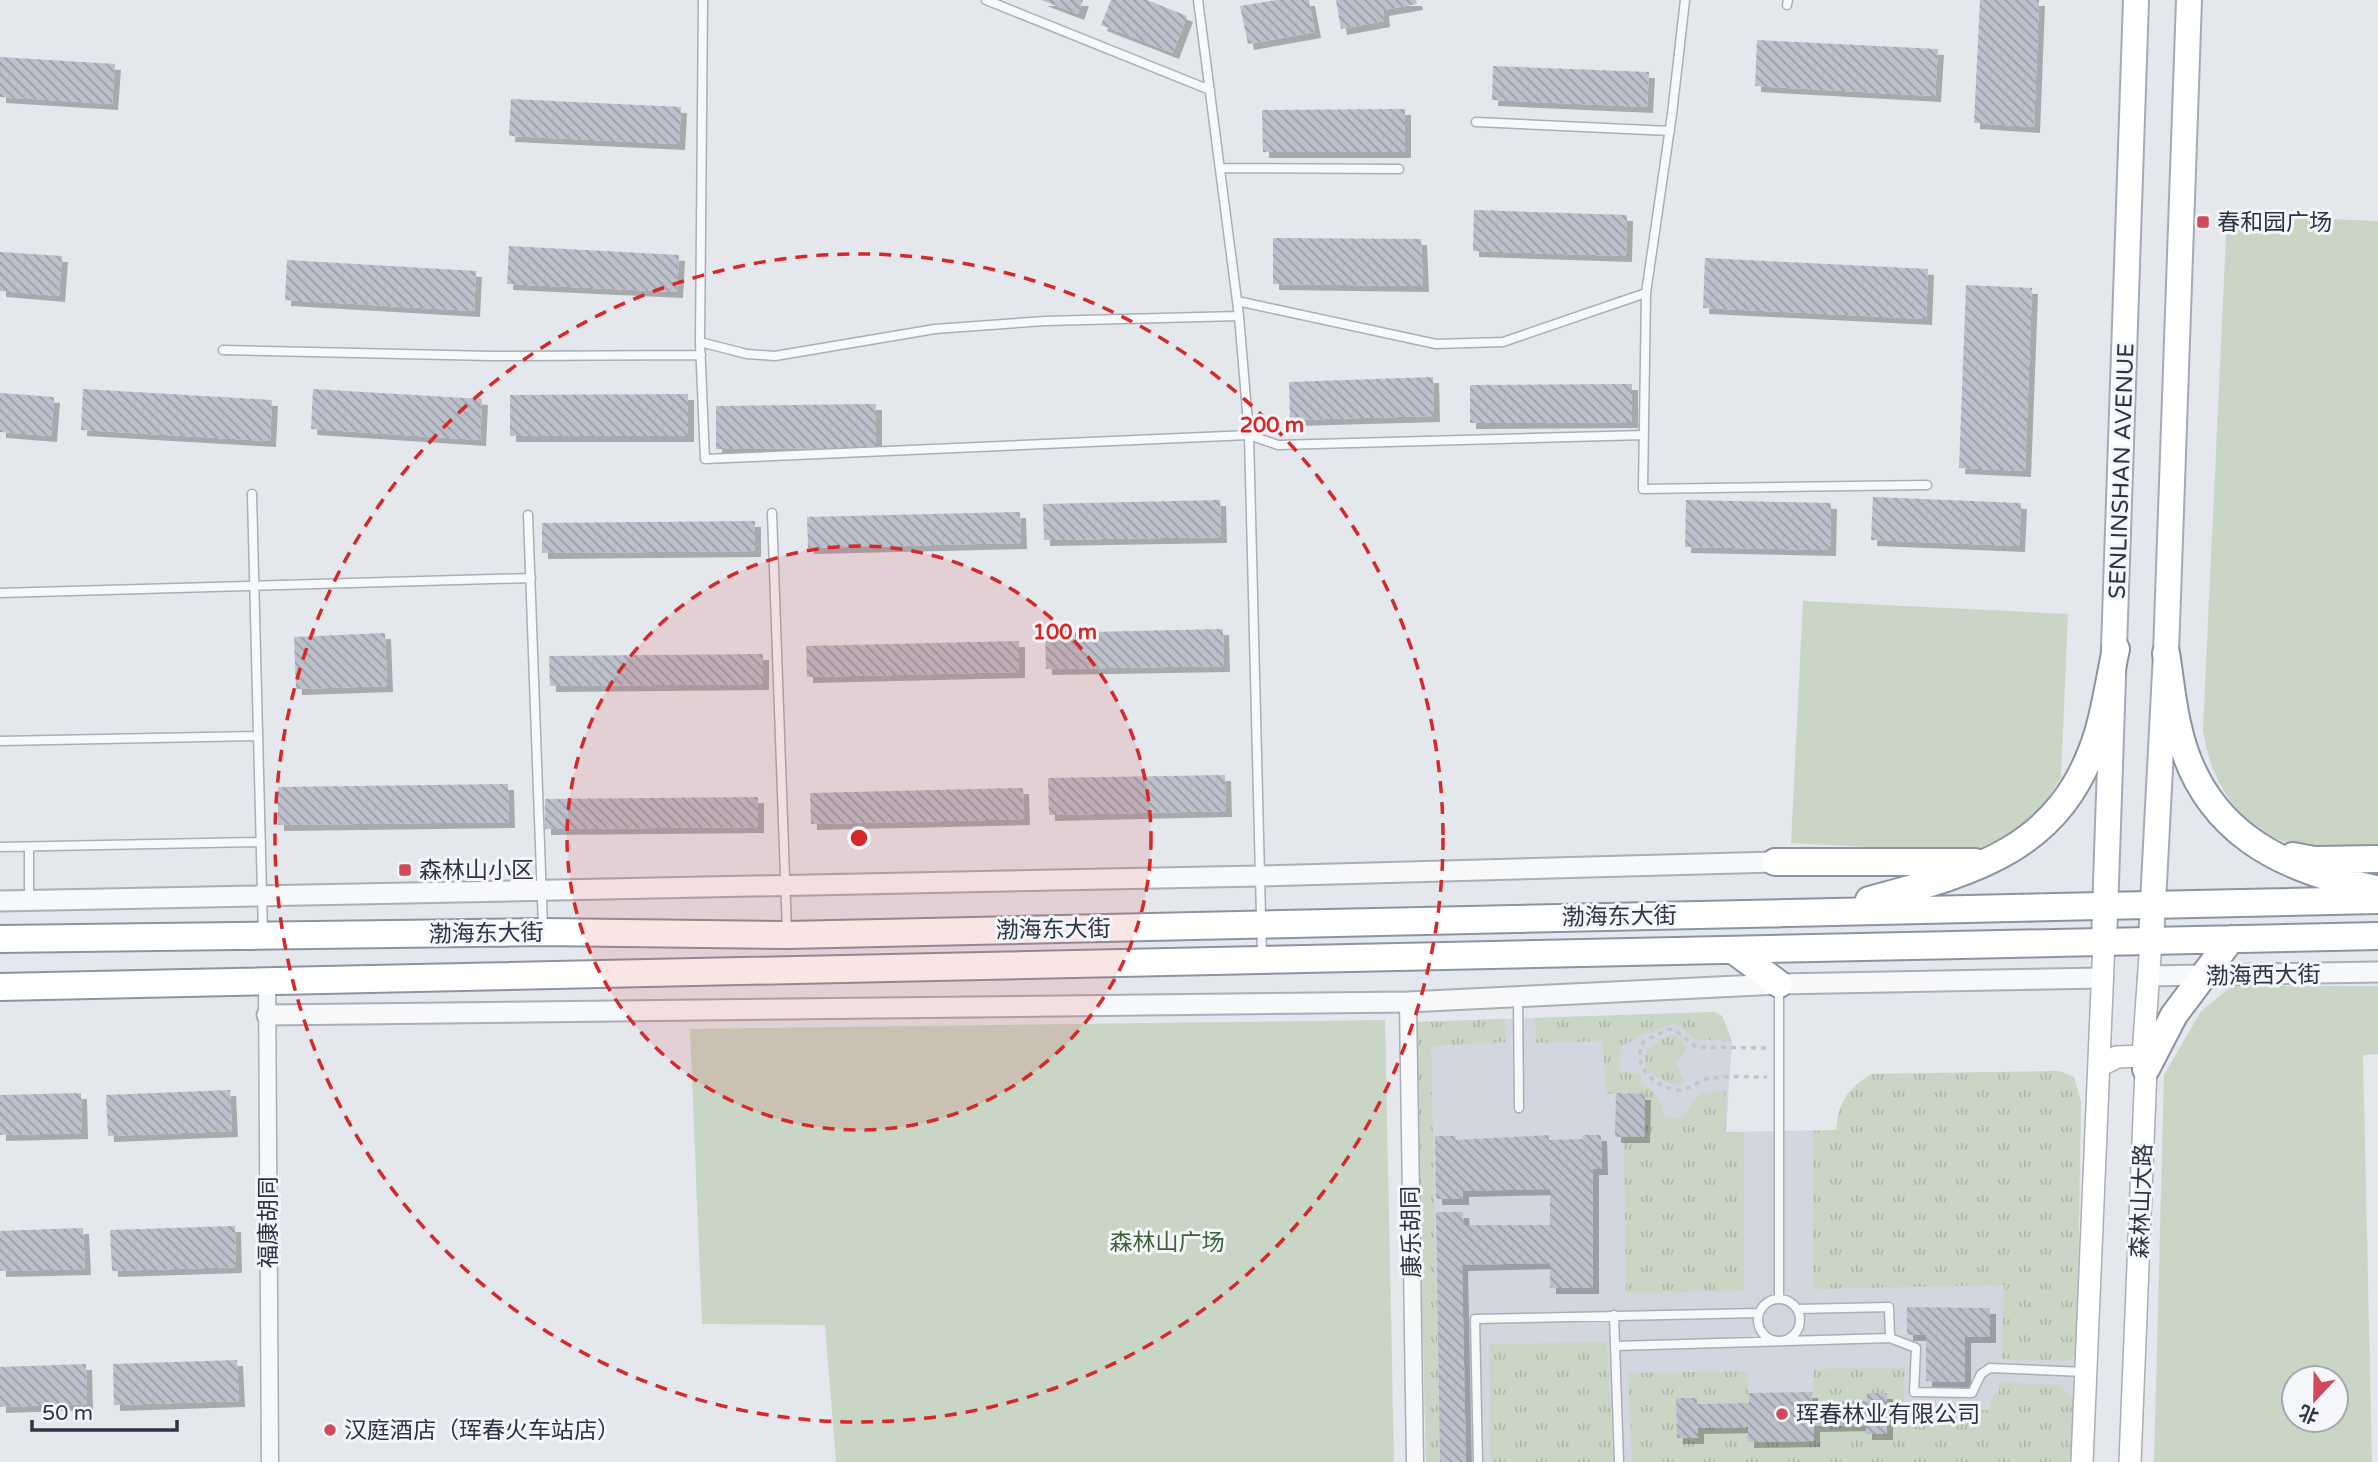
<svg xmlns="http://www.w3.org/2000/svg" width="2378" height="1462" font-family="'Varela Round','Noto Sans SC',sans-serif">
<defs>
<pattern id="grass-tufts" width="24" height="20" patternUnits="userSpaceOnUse" patternTransform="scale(1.75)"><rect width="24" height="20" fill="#c9d6c5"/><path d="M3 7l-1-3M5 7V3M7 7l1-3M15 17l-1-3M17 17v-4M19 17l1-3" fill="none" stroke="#adb8ab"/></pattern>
<pattern id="building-back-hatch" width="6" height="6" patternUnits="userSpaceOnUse" patternTransform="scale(1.75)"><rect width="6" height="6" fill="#bbc0ca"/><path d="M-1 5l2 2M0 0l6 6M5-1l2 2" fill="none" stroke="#989da6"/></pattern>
<filter id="shadow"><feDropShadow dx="6" dy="6" stdDeviation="0" flood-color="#0004"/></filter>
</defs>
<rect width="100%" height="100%" fill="#e4e7ec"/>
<!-- built -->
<path fill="#d2d6de" d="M1714,1012L1722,1016L1732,1041L1726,1132L1836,1130L1839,1110L1846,1095L1858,1083L1872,1074L2059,1071L2074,1077L2081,1102L2072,1462H1426L1415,1022Z"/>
<!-- grass -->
<path fill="url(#grass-tufts)" d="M1714,1012L1722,1016L1732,1041L1694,1039L1675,1023C1670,1024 1627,1042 1621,1046L1619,1071L1640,1074L1642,1084C1657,1092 1660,1098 1663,1115C1688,1127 1685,1108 1700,1094L1726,1090V1132H1744V1291L1626,1293L1624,1137H1644L1645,1094H1606L1603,1041L1536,1043L1535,1018Z
M1505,1019L1506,1042L1431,1046L1440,1462H1426L1415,1022Z
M1676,1034L1687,1049L1676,1064L1685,1082L1677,1085C1635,1076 1633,1044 1676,1034Z
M2059,1071L2074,1077L2081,1102L2077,1352L2068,1361L2002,1359L2004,1285L1813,1289V1131L1836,1130C1839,1103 1848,1088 1872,1074Z
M1607,1342L1613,1462H1490L1489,1344Z
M1905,1368L1904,1412L1990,1410L1992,1395L1999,1394V1382L2060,1385L2075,1402L2072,1462H1632L1628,1373L1747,1371L1749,1403L1697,1404L1696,1398L1676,1399L1677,1438H1698V1428L1748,1427V1442L1813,1441L1814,1426L1866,1425V1434H1887L1886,1393H1867V1401L1812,1402L1814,1369Z"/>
<!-- park -->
<path fill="#c9d6c5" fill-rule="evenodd" d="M2227,215L2378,221V850C2349,849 2314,852 2285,842C2236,825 2209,777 2203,729Z
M1803,601L2068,614L2061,777L2034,821L1981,853L1791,843Z
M2232,986H2378V1054L2363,1055L2372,1462H2154L2164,1075L2201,1011ZM2294,1378H2336V1420H2294Z
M1385,1020L1394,1462H836L825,1325L702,1324L690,1029Z"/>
<!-- building -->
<path fill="url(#building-back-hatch)" filter="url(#shadow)" d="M1041,0H1083L1078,14Z
M1111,0H1147L1187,16L1173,53L1101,25Z
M1276,0H1309L1315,32L1248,44L1240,6Z
M1336,0H1416L1417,4L1383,10L1384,21L1341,29Z
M1980,0H2039L2034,127L1974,123Z
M1757,40L1938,49L1935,96L1755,86Z
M0,57L115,64L112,104L0,97Z
M1493,66L1649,72L1647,107L1492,100Z
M511,99L681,107L679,144L509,136Z
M1405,109V152H1263L1262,110Z
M1474,210L1627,215L1626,256L1473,251Z
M1273,238L1421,239L1423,286L1273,284Z
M509,246L679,255L677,292L507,284Z
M0,252L62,256L59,296L0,291Z
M1705,258L1928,269L1926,319L1703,308Z
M287,260L476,271L474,311L285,300Z
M1966,285L2032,288L2025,471L1959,468Z
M1433,377L1434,416L1290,420L1289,382Z
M1632,384V422L1470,423V385Z
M83,389L272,400L270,441L81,430Z
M313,389L482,399L480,440L311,429Z
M0,393L54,397L51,436L0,432Z
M688,394V436H510V395Z
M876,404V448L716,449V406Z
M1873,497L2021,503L2019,546L1871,540Z
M1220,500L1221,537L1044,540L1043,504Z
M1686,500L1831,503L1830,550L1685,547Z
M1020,512L1021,543L808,548L807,517Z
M755,521V551L542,553V523Z
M1223,629L1224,666L1046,669L1045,633Z
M385,633L387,686L296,689L294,637Z
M1019,641V672L807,677L806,646Z
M763,654V684L550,686L549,656Z
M1225,775L1226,811L1049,815L1048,778Z
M508,784L509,822L278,825V787Z
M1023,788L1024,819L811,824L810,793Z
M758,797V827L545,829V799Z
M230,1090L232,1131L108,1136L106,1095Z
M81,1093L82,1133L0,1135V1095Z
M1616,1093L1645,1094L1644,1137H1615Z
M1549,1135V1140L1583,1139V1135H1601L1602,1169H1593V1288H1550V1263L1462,1265L1466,1462H1440L1436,1212H1463L1464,1225H1550V1189L1463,1191V1199H1436L1435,1136H1456L1455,1140Z
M235,1226L236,1267L112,1271L110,1230Z
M83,1228L85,1269L0,1271V1231Z
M1907,1307L1990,1308V1337H1965V1382L1926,1381V1335H1907Z
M237,1360L239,1401L114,1405L113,1364Z
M86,1364L87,1404L0,1407V1367Z
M1812,1392V1402L1867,1401V1393H1887V1434H1866V1425L1814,1426V1441L1748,1442V1427L1698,1428V1438H1677L1676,1398H1697V1404L1749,1403V1393Z"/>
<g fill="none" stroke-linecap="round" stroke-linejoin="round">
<!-- service casing -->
<g stroke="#a9aeb7" stroke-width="11">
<path id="service" d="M703,0L700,342L705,459L1249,435L1278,445L1644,435
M986,0L1210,90
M1198,0L1239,316L1249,435L1262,956
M1685,0L1672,114L1646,293L1643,489L1927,485
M1787,5L1788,0
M1476,122L1670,131
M1220,168L1399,169
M1237,301L1436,344L1503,342L1646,293
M700,342L747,354L775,356L935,329L1045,321L1239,316
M223,350L492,356L701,355
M252,494L263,933
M772,513L787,932
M528,515L543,928
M0,593L531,578
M0,741L258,736
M0,847L261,842
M29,900V847
M1779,987V1298
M1518,997L1519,1108
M1758 1320a21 21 0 1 1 42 0a21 21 0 1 1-42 0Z
M1614,1315L1619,1462
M1890,1338L1916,1348L1914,1392L1972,1393L1981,1374L1990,1368L2085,1372
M1615,1346L1890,1338L1889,1307L1798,1309
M1478,1462L1475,1319L1759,1313"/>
</g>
<!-- minor casing -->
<g stroke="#a9aeb7" stroke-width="19">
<path id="minor" d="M267,982L270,1462
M1408,1002L1415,1462"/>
</g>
<!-- tertiary casing -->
<g stroke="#a9aeb7" stroke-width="23">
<path id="tertiary" d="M0,901L1260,876L1775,862
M2148,976L2378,972
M267,1015L1408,1002L1779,984L2103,978"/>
</g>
<!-- secondary casing -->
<g stroke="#a9aeb7" stroke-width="24">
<path id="secondary" d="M2099,1066L2117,1057L2143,1056
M2082,1462L2104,942
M2130,1462L2146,1069L2143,1056L2151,941"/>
</g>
<!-- primary casing -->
<g stroke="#a3abb8" stroke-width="28">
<path id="primary" d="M2151,941L2166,653L2189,0
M2104,942L2136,0"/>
</g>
<!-- trunk casing -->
<g stroke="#8b94a3" stroke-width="30">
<path id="trunk" d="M2166,653C2170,677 2172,703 2178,727C2201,831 2280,870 2376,889
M2293,856L2314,860L2378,859
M1775,862H1975
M1869,900C1975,872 2062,850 2098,733C2106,706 2110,676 2116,649
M0,939L543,932L787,935L2378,900
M1733,950L1779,984
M0,987L2378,936
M2146,1069L2174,1015L2231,939"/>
</g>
<!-- path -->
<path stroke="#c2c5cb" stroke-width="3.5" stroke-dasharray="5 5" stroke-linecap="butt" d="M1766,1048L1696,1047L1675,1030L1669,1029L1644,1041C1630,1063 1654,1088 1677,1090C1690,1091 1699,1079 1712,1078C1730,1076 1749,1077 1767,1077"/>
<!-- service -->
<use href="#service" stroke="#f7f8fa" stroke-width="8"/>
<!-- minor -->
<use href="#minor" stroke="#f7f8fa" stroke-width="16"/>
<!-- tertiary -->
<use href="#tertiary" stroke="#f7f8fa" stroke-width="19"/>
<!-- secondary -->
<use href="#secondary" stroke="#fff" stroke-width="21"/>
<!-- primary -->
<use href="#primary" stroke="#fff" stroke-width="24"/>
<!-- trunk -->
<use href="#trunk" stroke="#fff" stroke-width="26"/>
</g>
<!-- distance rings -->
<circle cx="859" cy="838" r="292" fill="#d62828" fill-opacity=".12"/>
<g fill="none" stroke="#d62828" stroke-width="3.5" stroke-dasharray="12 9">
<circle cx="859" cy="838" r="292"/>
<circle cx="859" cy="838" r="584"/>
</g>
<!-- markers -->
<g fill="#d1495b" stroke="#f4f6f9" stroke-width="2.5">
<rect x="2196" y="215" width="14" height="14" rx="3.5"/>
<rect x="398" y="863" width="14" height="14" rx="3.5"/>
<circle cx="1782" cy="1414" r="7"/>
<circle cx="330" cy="1430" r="7"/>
</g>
<g text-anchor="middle" stroke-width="6" stroke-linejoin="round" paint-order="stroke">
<!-- poi labels -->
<g font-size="23" fill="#2b3445" stroke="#f4f6f9" text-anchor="start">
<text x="2217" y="230">春和园广场</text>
<text x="419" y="878">森林山小区</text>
<text x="1796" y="1422">珲春林业有限公司</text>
<text x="344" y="1438">汉庭酒店（珲春火车站店）</text>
</g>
<!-- street labels -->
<g font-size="23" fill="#2b3445" stroke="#f4f6f9">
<text transform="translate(2121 471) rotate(-88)" y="8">SENLINSHAN AVENUE</text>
<text transform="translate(1619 916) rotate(-1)" y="8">渤海东大街</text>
<text transform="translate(1053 929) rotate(-1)" y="8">渤海东大街</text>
<text transform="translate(486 933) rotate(-1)" y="8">渤海东大街</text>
<text transform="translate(2263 975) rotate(-1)" y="8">渤海西大街</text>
<text transform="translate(2141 1201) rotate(-88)" y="8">森林山大路</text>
<text transform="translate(268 1222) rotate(-90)" y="8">福康胡同</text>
<text transform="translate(1411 1232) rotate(-91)" y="8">康乐胡同</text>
</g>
<!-- park labels -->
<g font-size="23" fill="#3f6138" stroke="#f4f6f9">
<text x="1167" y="1250">森林山广场</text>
</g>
</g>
<circle cx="859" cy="838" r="10" fill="#d62828" stroke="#f4f6f9" stroke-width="3.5"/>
<g font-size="21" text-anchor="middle" font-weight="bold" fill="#d62828" stroke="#f4f6f9" stroke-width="6" stroke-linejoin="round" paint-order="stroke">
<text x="1272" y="432">200 m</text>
<text x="1065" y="639">100 m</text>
</g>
<!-- north arrow -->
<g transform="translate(2315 1399) rotate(202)"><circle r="33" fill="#f4f6f9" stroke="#a4a8b1" stroke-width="2"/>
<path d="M0-5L12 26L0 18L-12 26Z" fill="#d1495b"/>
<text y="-10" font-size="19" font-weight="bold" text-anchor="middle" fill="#2b3445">北</text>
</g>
<!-- scale -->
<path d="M32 1420v10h145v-10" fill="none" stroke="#2b3445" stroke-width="3.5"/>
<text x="42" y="1420" font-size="21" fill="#2b3445" stroke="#f4f6f9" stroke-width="5" paint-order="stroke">50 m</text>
</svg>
